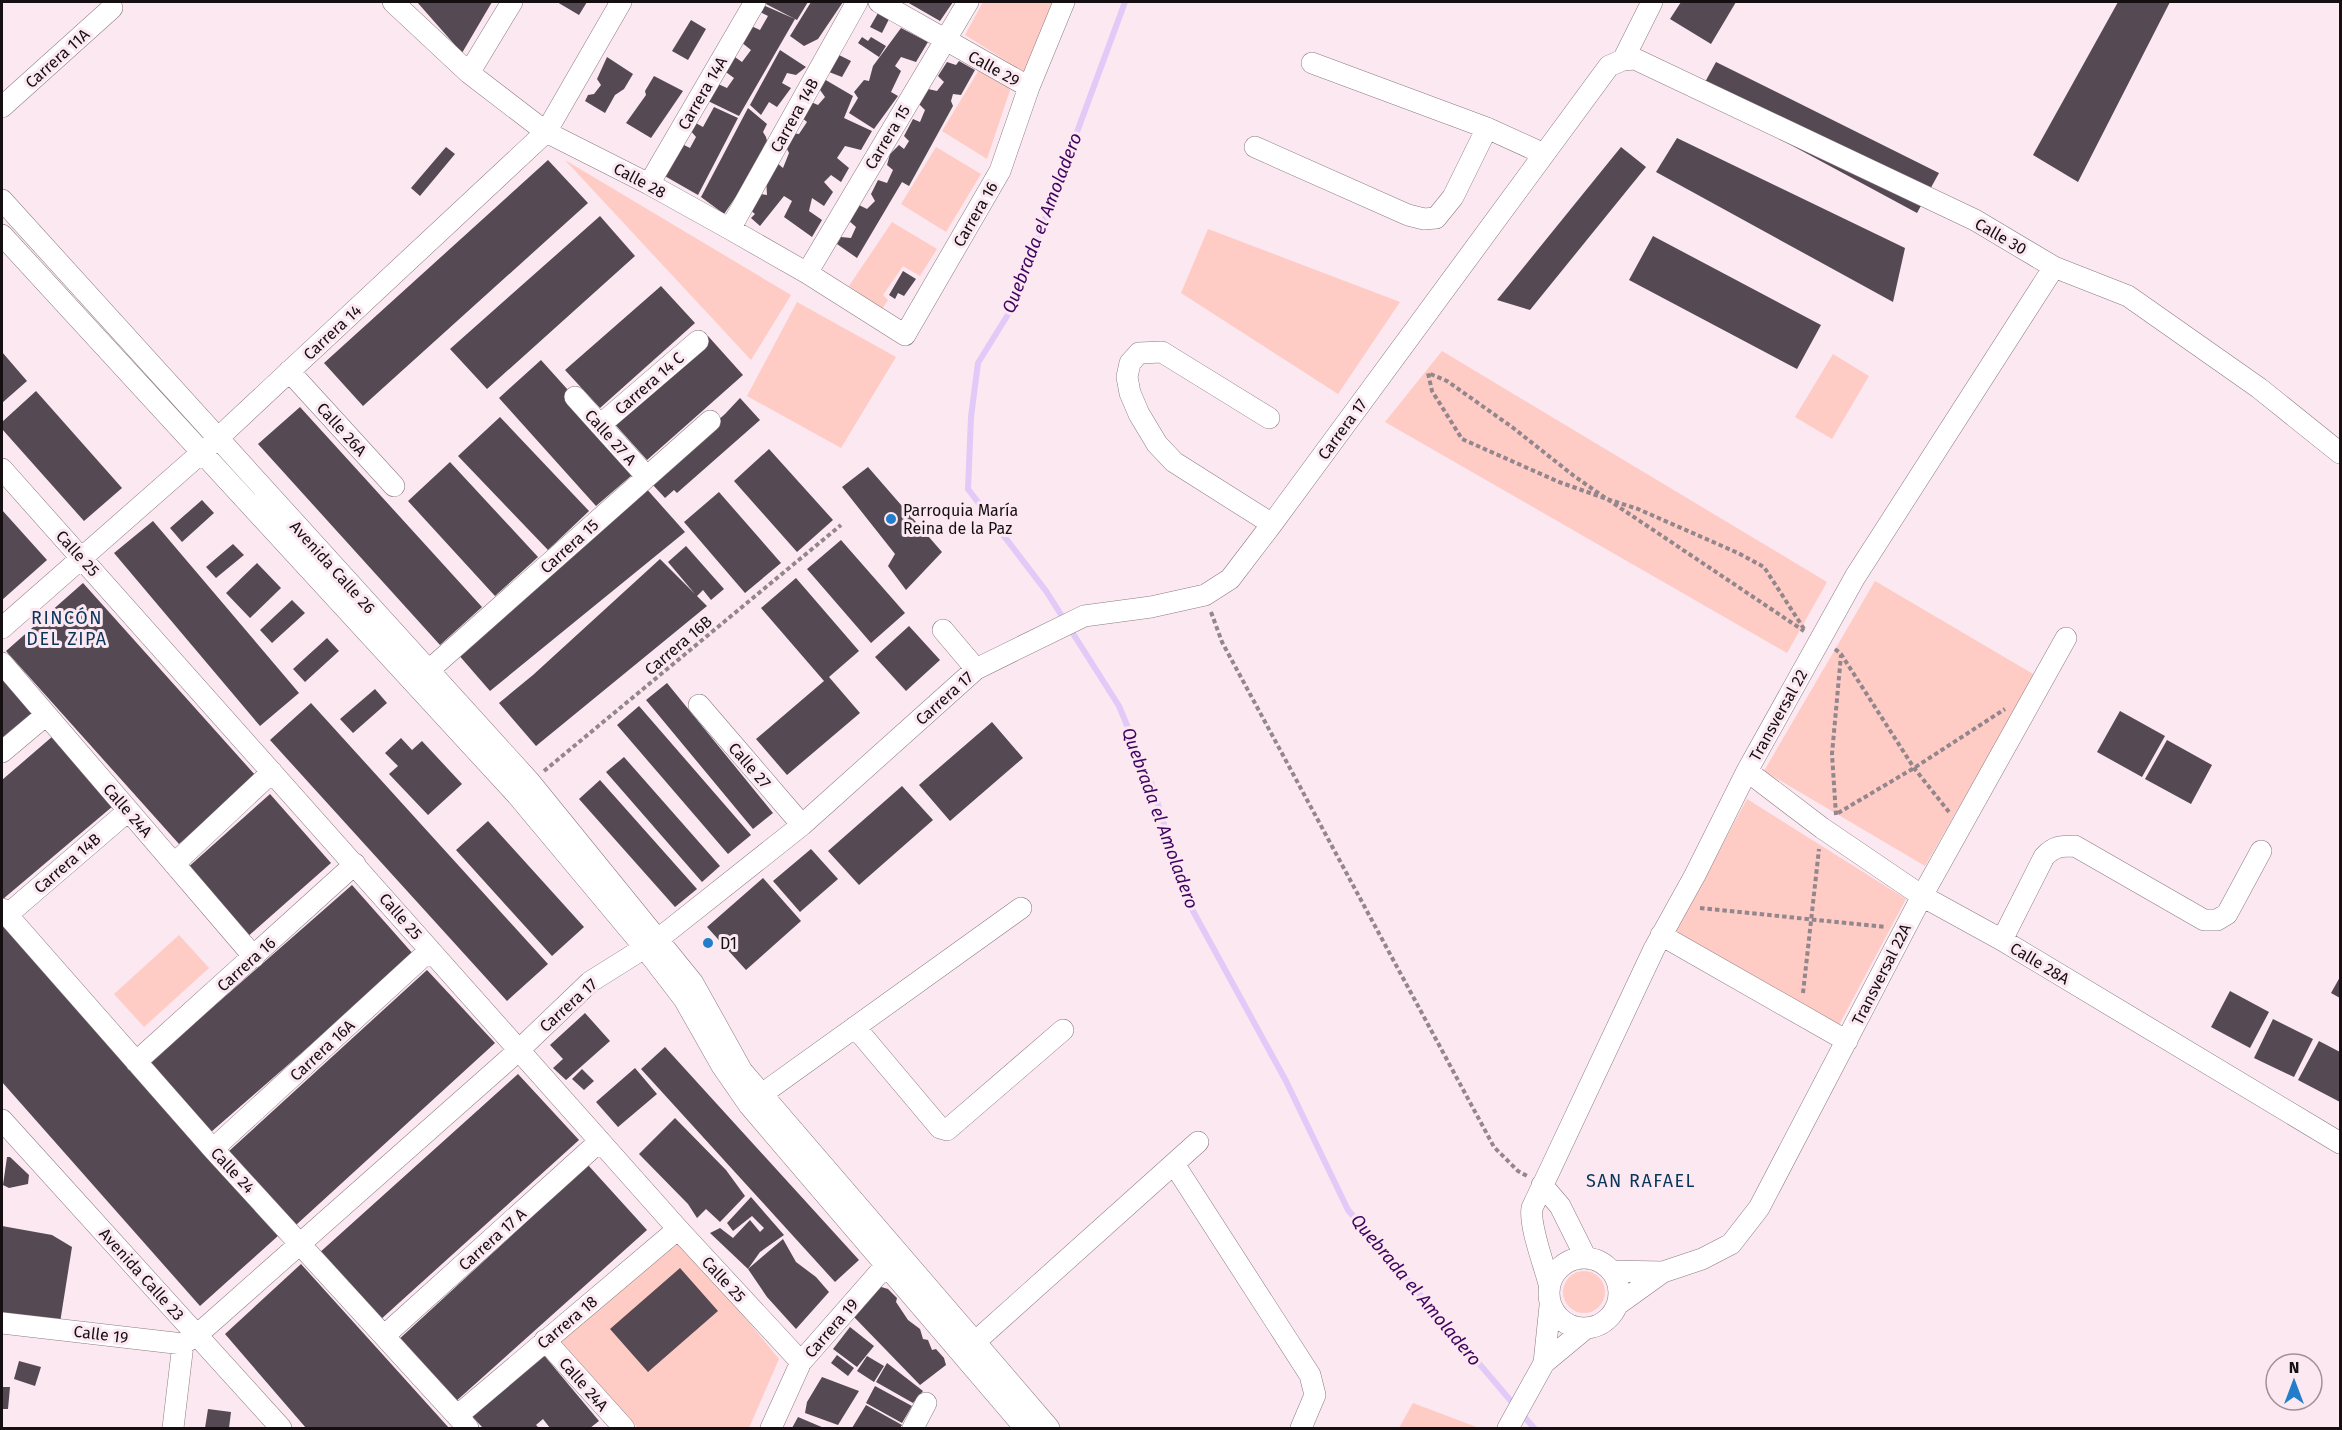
<svg xmlns="http://www.w3.org/2000/svg" width="2342" height="1430" font-family="'Fira Sans',sans-serif">
<rect width="100%" height="100%" fill="#fbe8f1"/>
<!-- green -->
<path fill="#feccc5" d="M983,2H1050L1058,6L1029,75L965,35Z
M979,70L1011,87L987,159L942,131Z
M936,147L981,174L946,232L901,204Z
M565,160L791,295L751,360Z
M892,222L937,249L920,276L903,266L883,295L888,300L882,309L849,286Z
M1208,229L1400,302L1338,394L1181,293Z
M797,302L896,357L841,448L747,396Z
M1442,351L1827,582L1787,653L1385,422Z
M1833,354L1869,376L1832,439L1795,417Z
M1875,581L2035,675L1925,866L1764,771Z
M1747,799L1906,899L1839,1025L1676,931Z
M179,935L209,968L144,1027L114,994Z
M682,1241L779,1359L749,1428H638L559,1339Z
M1563 1292a21 21 0 1 1 42 0a21 21 0 1 1-42 0Z
M1413,1403L1479,1428H1399Z"/>
<g fill="none" stroke-linecap="round" stroke-linejoin="round">
<!-- stream -->
<path stroke="#e1c9f8" stroke-width="6" d="M1125,2L1012,308L978,363L971,417L968,489L1046,591L1119,706L1153,788L1187,900L1286,1081L1348,1210L1534,1428"/>
</g>
<!-- building -->
<path fill="#554954" d="M417,2H492L462,53Z
M557,2H587L579,15Z
M767,2H808L797,20L766,4Z
M811,2H843L818,39L804,46L790,36Z
M907,2H953L940,21Z
M1681,2H1736L1711,44L1670,19Z
M2118,2H2170L2078,182L2033,155Z
M763,5L795,19L739,116L708,101L716,83L727,88L734,78L723,70L732,55L742,62L751,50L741,42L749,25L760,30L768,16L760,12Z
M878,13L889,19L882,33L870,27Z
M691,20L706,29L688,60L672,51Z
M901,28L928,42L916,62L901,57L895,66L901,71L891,92L898,96L874,129L849,113L858,98L854,92L864,80L869,81L873,66Z
M862,37L868,41L871,37L886,46L879,57L858,43Z
M780,50L806,67L796,75L787,73L782,83L791,88L777,107L769,102L761,115L750,105Z
M839,55L851,61L842,77L829,72Z
M607,57L633,74L624,89L615,95L605,113L585,101L588,95L594,94L601,85L597,79Z
M959,61L975,70L961,95L953,94L951,101L953,106L909,186L902,182L857,258L837,244L841,237L851,238L856,227L848,220L859,205L867,209L875,201L871,194L878,180L887,183L893,170L887,165L890,154L899,145L904,149L909,141L904,136L913,119L920,122L925,110L919,104L928,89L937,91L944,82L938,76L947,62L956,65Z
M1716,62L1939,173L1917,213L1698,95Z
M654,76L683,91L651,138L626,123L646,95L645,91Z
M824,79L853,96L844,118L872,131L861,150L845,146L837,158L849,168L841,182L831,175L824,182L833,192L824,206L812,198L809,211L822,220L812,237L784,217L792,201L784,196L760,226L751,218L755,214L749,209L760,194L767,195L766,178L776,162L783,168L789,153L785,145L791,133L799,134L807,122L800,116L811,102L818,105L825,97L818,87Z
M714,107L738,118L698,195L663,175L680,143L690,148L696,137L690,130L694,122L703,127Z
M748,108L767,124L763,132L766,137L769,149L724,214L701,197Z
M1677,138L1905,248L1893,302L1656,172Z
M446,147L455,154L420,196L411,188Z
M1621,147L1646,167L1530,310L1497,300Z
M548,160L588,203L363,406L324,363Z
M600,216L635,256L487,389L450,349Z
M1653,236L1821,325L1797,369L1629,280Z
M903,271L916,279L904,296L898,293L895,299L889,295Z
M661,286L695,323L600,408L565,370Z
M708,336L743,375L647,460L612,421Z
M2,352L27,381L2,403Z
M541,360L639,469L596,506L499,398Z
M36,391L122,488L84,521L2,429V422Z
M740,398L760,420L677,493L674,490L665,498L653,485L682,452L725,414Z
M300,407L482,607L440,645L258,444Z
M500,417L589,511L548,550L458,456Z
M769,449L833,520L797,552L734,481Z
M450,462L538,557L495,596L408,501Z
M868,467L942,552L906,590L888,566L895,554L842,487Z
M644,486L685,532L490,691L457,653Z
M719,492L781,563L745,593L684,522Z
M202,500L214,513L182,542L170,528Z
M2,510L47,560L2,600Z
M153,521L299,693L260,726L114,553Z
M841,540L905,613L871,643L807,569Z
M233,544L244,555L216,578L206,567Z
M686,546L724,589L711,600L703,590L697,596L707,606L536,746L499,703L533,675L660,559L695,594L668,562Z
M257,563L281,588L250,618L226,593Z
M796,578L859,651L829,677L860,713L787,775L756,739L824,681L761,608Z
M83,583L256,776L179,844L6,651Z
M292,600L305,613L272,643L260,630Z
M909,626L940,660L906,691L875,657Z
M327,638L339,651L305,682L293,669Z
M2,677L34,714L2,742Z
M667,683L773,813L753,829L646,700Z
M375,689L387,703L353,733L340,719Z
M311,703L548,964L507,1001L270,740Z
M639,706L751,835L728,854L617,725Z
M2120,711L2165,736L2142,777L2097,752Z
M992,722L1023,758L950,821L919,785Z
M53,736L113,806L3,899L2,897V780Z
M401,738L412,750L422,741L462,784L428,815L389,774L398,766L385,753Z
M2167,740L2212,765L2191,804L2145,779Z
M624,757L720,866L702,882L606,772Z
M600,780L697,889L675,907L579,799Z
M902,786L933,820L859,885L828,851Z
M270,794L331,863L246,938L185,870Z
M488,821L584,927L552,956L456,850Z
M811,849L838,879L800,912L773,881Z
M763,878L801,921L746,970L707,927Z
M352,885L414,955L211,1132L149,1063Z
M2,924L279,1235L200,1306L2,1082Z
M427,970L495,1043L296,1225L228,1152Z
M2340,977V998L2331,993Z
M2230,991L2269,1012L2250,1048L2211,1027Z
M585,1013L610,1041L566,1080L553,1068L563,1059L550,1045Z
M2273,1019L2313,1039L2294,1077L2254,1058Z
M2319,1041L2340,1052V1102L2298,1080Z
M665,1047L859,1260L835,1282L641,1069Z
M635,1068L657,1094L618,1127L596,1102Z
M582,1069L594,1081L584,1090L572,1079Z
M518,1074L579,1140L379,1321L318,1254Z
M675,1118L726,1170L745,1196L720,1222L706,1209L697,1218L688,1204L639,1154Z
M7,1157H10L29,1175L28,1184L9,1188L3,1185Z
M588,1165L647,1230L454,1403L396,1342Z
M751,1197L784,1235L760,1252L748,1269L783,1239L796,1262L816,1277L829,1292L796,1329L767,1297L748,1269L710,1233L720,1228L733,1238L750,1220L760,1232L764,1228L752,1216L733,1231L727,1223Z
M2,1226L52,1235L72,1247L59,1329L2,1319Z
M301,1264L449,1428H306L225,1334Z
M680,1268L718,1311L648,1372L610,1329Z
M878,1286L888,1289L897,1298L896,1302L908,1320L920,1329L923,1339L928,1340L932,1350L936,1349L944,1358L946,1365L920,1385L854,1317Z
M850,1327L874,1346L857,1367L833,1349Z
M543,1354L599,1421L590,1428H550L543,1419L536,1425L539,1428H483L470,1414Z
M837,1355L854,1368L848,1376L831,1363Z
M867,1356L884,1366L874,1382L857,1371Z
M19,1361L41,1367L35,1386L14,1379Z
M887,1363L923,1391L913,1403L876,1382Z
M822,1377L859,1391L838,1425L805,1413L807,1402Z
M875,1386L912,1406L902,1423L866,1403Z
M2,1387H10L8,1409H2Z
M866,1405L902,1425L900,1428H852Z
M208,1409L231,1412L229,1428H205Z
M798,1417L824,1428H792Z"/>
<g fill="none" stroke-linecap="round" stroke-linejoin="round">
<!-- minor casing -->
<g stroke="#8c7b83" stroke-width="22">
<path id="minor" d="M393,2L469,73L546,132L649,184L730,229L807,273L905,335L1000,171L1029,87
M879,2L1029,87L1064,2
M1623,60L1652,2
M1312,63L1487,128L1544,154
M469,73L512,2
M2,107L112,8
M1255,147L1408,215L1424,219L1436,218L1453,197L1487,128
M649,184L755,2
M2,200L530,782L693,983L742,1071L1049,1428
M730,229L857,2
M2,235L517,795L644,947L684,999L722,1066L749,1105L1025,1428
M807,273L968,2
M289,371L394,486
M575,397L647,477
M1269,418L1162,352L1139,353L1130,363L1127,377L1130,393L1139,414L1157,444L1174,462L1272,524
M600,425L698,341
M2,469L678,1229L801,1362
M2,628L217,439L546,132L621,2
M943,630L976,669
M2,663L254,957
M428,671L710,421
M699,705L802,825
M2,752L46,715
M1747,771L1822,828L1922,896L2002,940L2340,1143
M174,864L272,772
M2,909L213,1149L468,1428
M7,915L128,811
M1661,935L1847,1041
M2002,940L2044,857C2054,846 2061,846 2075,846L2204,920H2217L2227,914L2261,851
M855,1027L940,1128L947,1130L1063,1030
M136,1062L355,864
M762,1094L1021,908
M2,1120L281,1428
M213,1149L430,950
M1174,1164L1310,1375L1315,1395L1301,1428
M1542,1185L1560,1206L1586,1258
M1549 1293a35 35 0 1 1 70 0a35 35 0 1 1-70 0Z
M1612,1271L1663,1272
M1549,1284C1544,1264 1529,1226 1532,1208L1654,949L1695,875L1747,771L1855,577L2054,267
M1617,1305L1663,1272L1702,1259L1731,1244L1759,1208L1922,896L2066,638
M2,1323L183,1344L197,1335L519,1050L590,982L657,940L802,825L976,669L1084,616L1151,607L1205,595L1230,579L1272,524L1609,66L1623,60L1635,59L1975,220L2054,267L2128,296L2259,388L2340,453
M384,1336L600,1141
M545,1340L624,1428
M975,1342L1198,1142
M1544,1363L1550,1306
M457,1416L678,1229
M173,1428L183,1344
M771,1428L801,1362L886,1265
M913,1428L926,1403
M1508,1428L1544,1363L1585,1329"/>
</g>
<!-- path -->
<path stroke="#93868c" stroke-width="4" stroke-dasharray="4.5 3" stroke-linecap="butt" d="M1211,612L1222,642L1494,1147L1518,1171L1527,1176
M1804,629L1764,567L1738,553L1638,509L1607,499L1574,476L1512,427L1447,381L1428,373L1432,391L1462,439L1559,482L1607,499L1804,631
M1835,649L1841,654L1914,768L1949,812
M544,771L841,525
M1838,813L1914,768L2005,709
M1836,815L1832,754L1841,655
M1700,908L1886,927
M1803,993L1819,849"/>
<!-- minor -->
<use href="#minor" stroke="#fff" stroke-width="21"/>
</g>
<!-- markers -->
<g fill="#227dca" stroke="#fbe8f1" stroke-width="2">
<circle cx="891" cy="519" r="6"/>
<circle cx="708" cy="943" r="6"/>
</g>
<g text-anchor="middle" stroke-width="6" stroke-linejoin="round" paint-order="stroke">
<!-- street labels -->
<g font-size="16" fill="#150f12" stroke="#fbe8f1">
<text transform="translate(57 58) rotate(-42)" y="6">Carrera 11A</text>
<text transform="translate(994 68) rotate(29)" y="6">Calle 29</text>
<text transform="translate(702 93) rotate(-60)" y="6">Carrera 14A</text>
<text transform="translate(794 115) rotate(-61)" y="6">Carrera 14B</text>
<text transform="translate(887 137) rotate(-59)" y="6">Carrera 15</text>
<text transform="translate(640 180) rotate(28)" y="6">Calle 28</text>
<text transform="translate(975 214) rotate(-60)" y="6">Carrera 16</text>
<text transform="translate(2001 236) rotate(30)" y="6">Calle 30</text>
<text transform="translate(332 332) rotate(-43)" y="6">Carrera 14</text>
<text transform="translate(649 383) rotate(-41)" y="6">Carrera 14 C</text>
<text transform="translate(342 429) rotate(48)" y="6">Calle 26A</text>
<text transform="translate(1342 429) rotate(-54)" y="6">Carrera 17</text>
<text transform="translate(611 437) rotate(48)" y="6">Calle 27 A</text>
<text transform="translate(569 546) rotate(-42)" y="6">Carrera 15</text>
<text transform="translate(78 553) rotate(48)" y="6">Calle 25</text>
<text transform="translate(333 567) rotate(48)" y="6">Avenida Calle 26</text>
<text transform="translate(678 645) rotate(-40)" y="6">Carrera 16B</text>
<text transform="translate(944 698) rotate(-42)" y="6">Carrera 17</text>
<text transform="translate(1778 715) rotate(-61)" y="6">Transversal 22</text>
<text transform="translate(750 765) rotate(49)" y="6">Calle 27</text>
<text transform="translate(128 810) rotate(49)" y="6">Calle 24A</text>
<text transform="translate(67 863) rotate(-41)" y="6">Carrera 14B</text>
<text transform="translate(401 916) rotate(49)" y="6">Calle 25</text>
<text transform="translate(2040 963) rotate(31)" y="6">Calle 28A</text>
<text transform="translate(246 964) rotate(-42)" y="6">Carrera 16</text>
<text transform="translate(1881 974) rotate(-63)" y="6">Transversal 22A</text>
<text transform="translate(568 1005) rotate(-42)" y="6">Carrera 17</text>
<text transform="translate(322 1050) rotate(-43)" y="6">Carrera 16A</text>
<text transform="translate(233 1170) rotate(47)" y="6">Calle 24</text>
<text transform="translate(492 1239) rotate(-42)" y="6">Carrera 17 A</text>
<text transform="translate(142 1274) rotate(48)" y="6">Avenida Calle 23</text>
<text transform="translate(724 1279) rotate(47)" y="6">Calle 25</text>
<text transform="translate(567 1322) rotate(-40)" y="6">Carrera 18</text>
<text transform="translate(831 1328) rotate(-49)" y="6">Carrera 19</text>
<text transform="translate(101 1334) rotate(7)" y="6">Calle 19</text>
<text transform="translate(584 1384) rotate(49)" y="6">Calle 24A</text>
</g>
<!-- poi labels -->
<g font-size="16" fill="#150f12" stroke="#fbe8f1" text-anchor="start">
<text x="903" y="516">Parroquia María<tspan x="903" dy="18">Reina de la Paz</tspan></text>
<text x="720" y="949">D1</text>
</g>
<!-- water labels -->
<g font-size="18" font-style="italic" fill="#400361" stroke="#fbe8f1">
<text transform="translate(1042 223) rotate(-69)" y="6">Quebrada el Amoladero</text>
<text transform="translate(1160 818) rotate(70)" y="6">Quebrada el Amoladero</text>
<text transform="translate(1416 1290) rotate(50)" y="6">Quebrada el Amoladero</text>
</g>
<!-- neighbourhood labels -->
<g font-size="18" letter-spacing="1.5" fill="#09355a" stroke="#fbe8f1">
<text x="67" y="624">RINCÓN<tspan x="67" dy="21">DEL ZIPA</tspan></text>
<text x="1641" y="1187">SAN RAFAEL</text>
</g>
</g>
<!-- border -->
<rect width="2342" height="1430" fill="none" stroke="#150f12" stroke-width="6"/>
<!-- north arrow -->
<g transform="translate(2294 1382)"><circle r="28" fill="#fbe8f1" stroke="#9f9198" stroke-width="1.5"/>
<path d="M0-4.5L10 22L0 15L-10 22Z" fill="#227dca"/>
<text y="-9" font-size="16" font-weight="bold" text-anchor="middle" fill="#150f12">N</text>
</g>
</svg>
